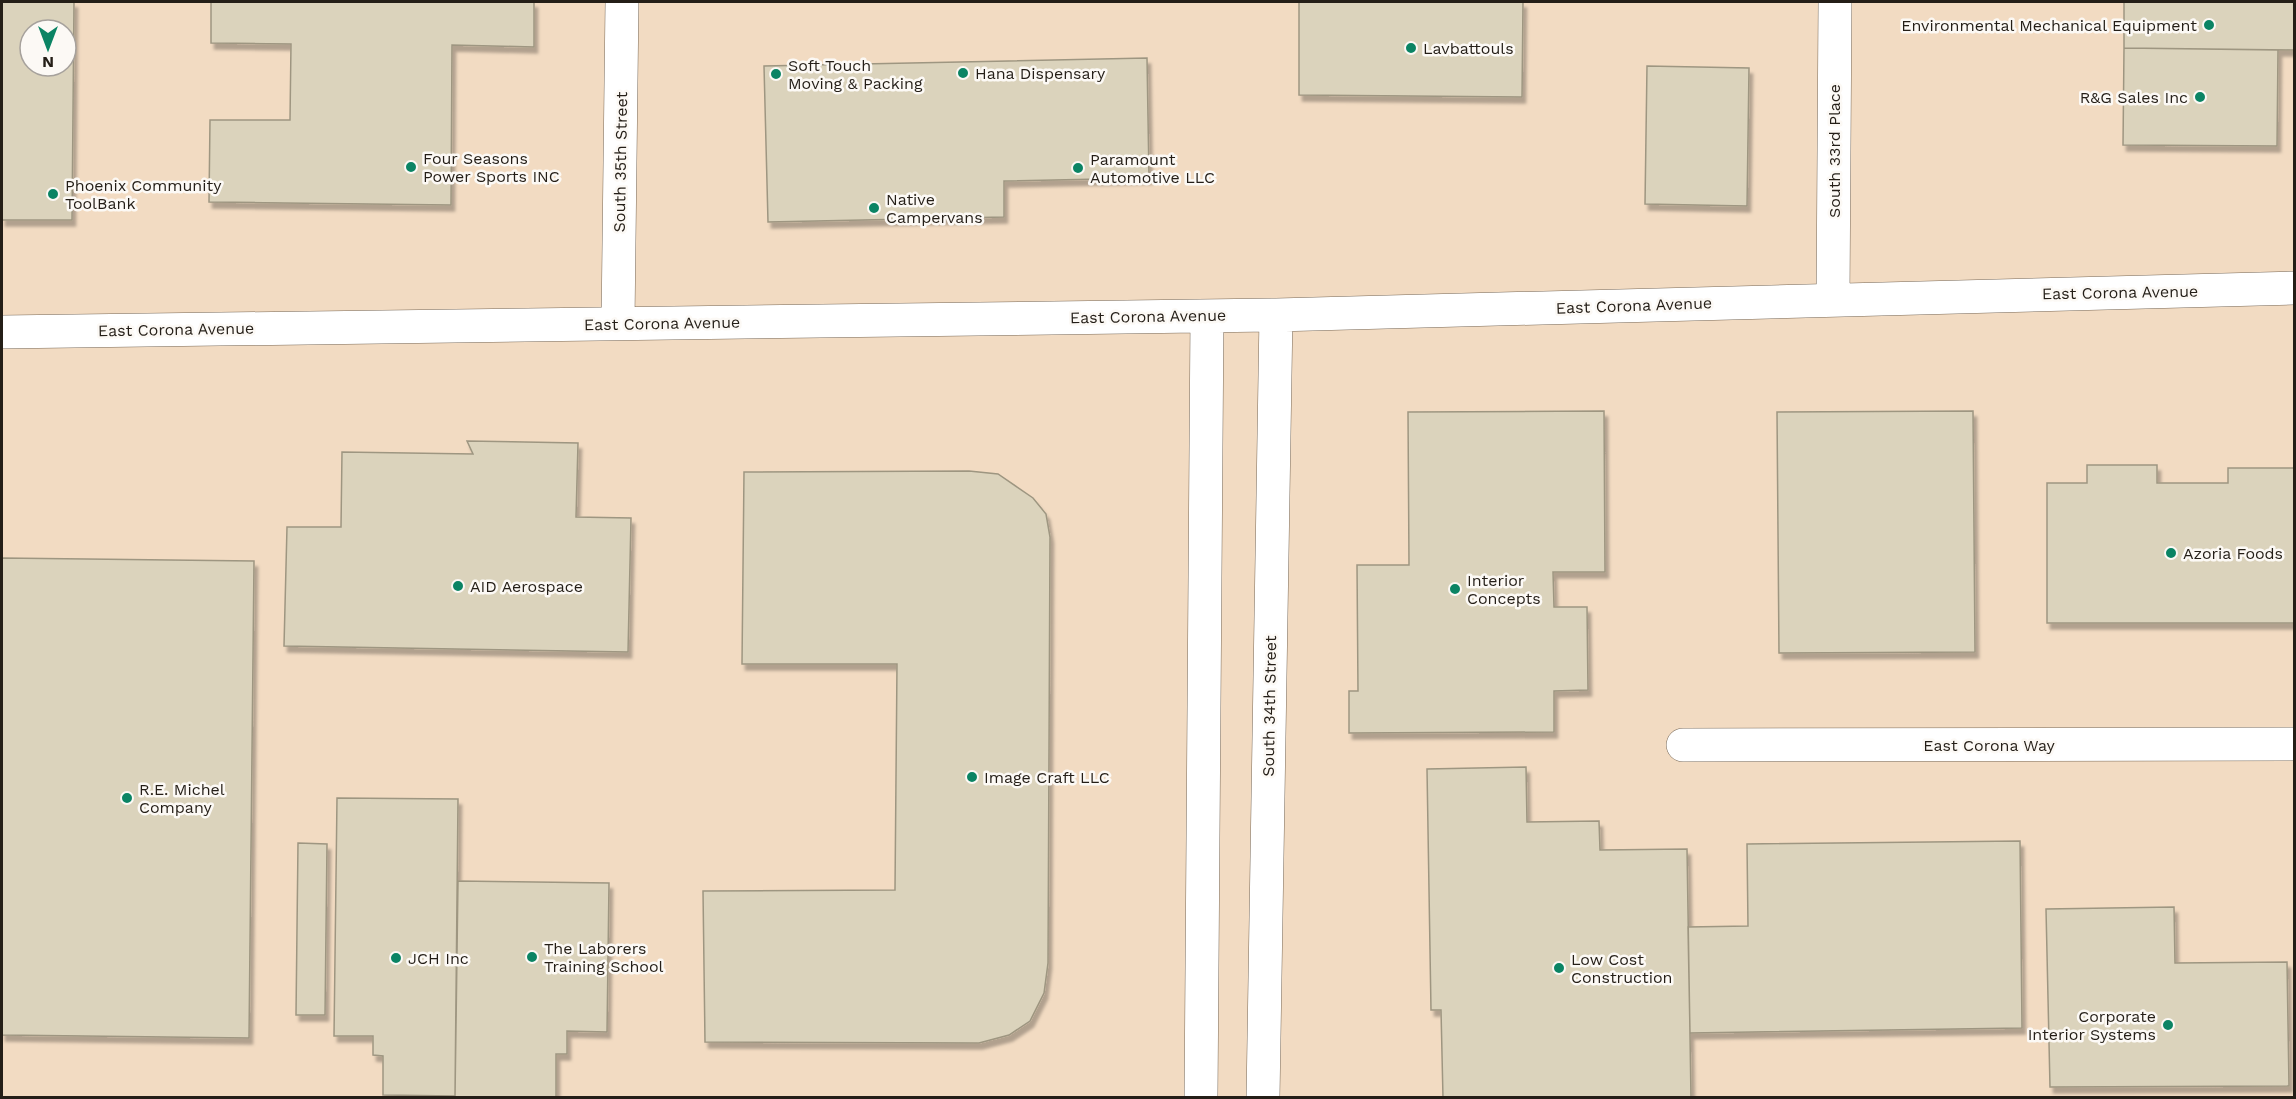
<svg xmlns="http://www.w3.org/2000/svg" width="2296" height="1099" font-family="'Work Sans',sans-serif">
<defs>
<filter id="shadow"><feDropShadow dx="3.5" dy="6" stdDeviation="1.5" flood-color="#0004"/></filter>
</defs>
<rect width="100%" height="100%" fill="#fbe9d6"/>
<!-- built -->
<path fill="#f2dbc2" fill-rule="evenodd" d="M2,2H2294V1097H2ZM30,30H66V66H30Z"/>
<!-- building -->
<path fill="#dbd3bc" stroke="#9e9681" stroke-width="1.5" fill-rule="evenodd" filter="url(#shadow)" d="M2,2H74L72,220H2ZM30,30H66V66H30Z
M211,2H534V47L452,45L451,205L209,202L210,120H290L291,44L211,43Z
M1299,2H1523L1522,97L1299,95Z
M2124,2H2294V50L2124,48Z
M2124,48L2278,50L2277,146L2123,145Z
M1147,58L1149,178L1004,181V217L768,222L764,66Z
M1647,66L1749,68L1747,206L1645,204Z
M1604,411L1605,572H1553L1554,607H1587L1588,690L1554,691V732L1349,733V691H1358L1357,565H1409L1408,412Z
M1973,411L1975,652L1779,653L1777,412Z
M467,441L578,443L576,517L631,518L628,652L284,646L287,527H341L342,452L473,454Z
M2087,465H2157V483H2228V468H2294V623H2047V483H2087Z
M969,471L998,474L1033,498L1046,514L1050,537L1048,963L1044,993L1030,1021L1009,1035L979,1043L705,1042L703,891L895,890L897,664H742L744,472Z
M2,558L254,561L249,1038L2,1035Z
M1526,767L1527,822L1599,821L1600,850L1687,849L1691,1098H1443L1441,1010H1431L1427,769Z
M337,798L458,799L455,1096L383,1095V1056L373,1055V1036H334Z
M2020,841L2022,1028L1690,1033L1688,927L1748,926L1747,844Z
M298,843L327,844L325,1015H296Z
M458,881L609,883L607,1032L567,1031V1054H556V1098H455Z
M2174,907L2175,963L2287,962L2289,1086L2050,1087L2046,909Z"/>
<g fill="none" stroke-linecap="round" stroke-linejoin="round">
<!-- street casing -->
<g stroke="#796a59" stroke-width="34">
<path id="street" d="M1833,300L1835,2
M618,323L622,2
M2,332L1276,315L2294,288
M1683,745L2294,744
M1201,1098L1207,316
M1263,1098L1276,315"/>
</g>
<!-- street -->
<use href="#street" stroke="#fff" stroke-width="33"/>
</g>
<!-- markers -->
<g fill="#0b8464" stroke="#fcf9f5" stroke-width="2">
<circle cx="2209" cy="25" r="6"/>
<circle cx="1411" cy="48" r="6"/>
<circle cx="963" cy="73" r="6"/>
<circle cx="776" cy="74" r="6"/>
<circle cx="2200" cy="97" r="6"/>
<circle cx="411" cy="167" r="6"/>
<circle cx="1078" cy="168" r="6"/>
<circle cx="53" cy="194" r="6"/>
<circle cx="874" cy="208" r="6"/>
<circle cx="2171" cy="553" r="6"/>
<circle cx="458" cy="586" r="6"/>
<circle cx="1455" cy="589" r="6"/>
<circle cx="972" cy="777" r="6"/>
<circle cx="127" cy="798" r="6"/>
<circle cx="532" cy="957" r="6"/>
<circle cx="396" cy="958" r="6"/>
<circle cx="1559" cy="968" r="6"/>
<circle cx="2168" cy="1025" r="6"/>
</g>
<g text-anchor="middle" stroke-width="5" stroke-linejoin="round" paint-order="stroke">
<!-- poi labels -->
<g font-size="16" fill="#241e17" stroke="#fcf9f5" text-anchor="start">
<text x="2197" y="31" text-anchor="end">Environmental Mechanical Equipment</text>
<text x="1423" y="54">Lavbattouls</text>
<text x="788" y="71">Soft Touch<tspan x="788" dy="18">Moving &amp; Packing</tspan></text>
<text x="975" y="79">Hana Dispensary</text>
<text x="2188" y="103" text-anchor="end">R&amp;G Sales Inc</text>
<text x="423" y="164">Four Seasons<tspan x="423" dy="18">Power Sports INC</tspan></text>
<text x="1090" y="165">Paramount<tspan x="1090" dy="18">Automotive LLC</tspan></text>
<text x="65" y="191">Phoenix Community<tspan x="65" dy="18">ToolBank</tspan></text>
<text x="886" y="205">Native<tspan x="886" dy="18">Campervans</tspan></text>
<text x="2183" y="559">Azoria Foods</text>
<text x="1467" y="586">Interior<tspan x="1467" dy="18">Concepts</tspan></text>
<text x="470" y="592">AID Aerospace</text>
<text x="984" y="783">Image Craft LLC</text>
<text x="139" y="795">R.E. Michel<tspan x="139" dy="18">Company</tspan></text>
<text x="544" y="954">The Laborers<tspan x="544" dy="18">Training School</tspan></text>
<text x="408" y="964">JCH Inc</text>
<text x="1571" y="965">Low Cost<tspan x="1571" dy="18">Construction</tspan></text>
<text x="2156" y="1022" text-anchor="end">Corporate<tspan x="2156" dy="18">Interior Systems</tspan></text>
</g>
<!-- street labels -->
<g font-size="16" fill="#241e17" stroke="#fcf9f5">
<text transform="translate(1834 151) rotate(-90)" y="6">South 33rd Place</text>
<text transform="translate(620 162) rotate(-89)" y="6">South 35th Street</text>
<text transform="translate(2120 292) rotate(-1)" y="6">East Corona Avenue</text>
<text transform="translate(1634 305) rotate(-2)" y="6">East Corona Avenue</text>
<text transform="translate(1148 316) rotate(-1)" y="6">East Corona Avenue</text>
<text transform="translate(662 323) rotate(-1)" y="6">East Corona Avenue</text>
<text transform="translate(176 329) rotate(-1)" y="6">East Corona Avenue</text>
<text transform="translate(1269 706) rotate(-89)" y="6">South 34th Street</text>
<text x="1989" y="751">East Corona Way</text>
</g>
</g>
<!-- border -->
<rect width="2296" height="1099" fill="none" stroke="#241e17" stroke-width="6"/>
<!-- north arrow -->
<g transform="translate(48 48) rotate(180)"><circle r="28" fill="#fcf9f5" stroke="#a6a19c" stroke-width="1.5"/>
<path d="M0-4.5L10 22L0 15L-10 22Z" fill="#0b8464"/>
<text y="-9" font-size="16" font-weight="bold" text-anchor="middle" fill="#241e17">N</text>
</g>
</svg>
